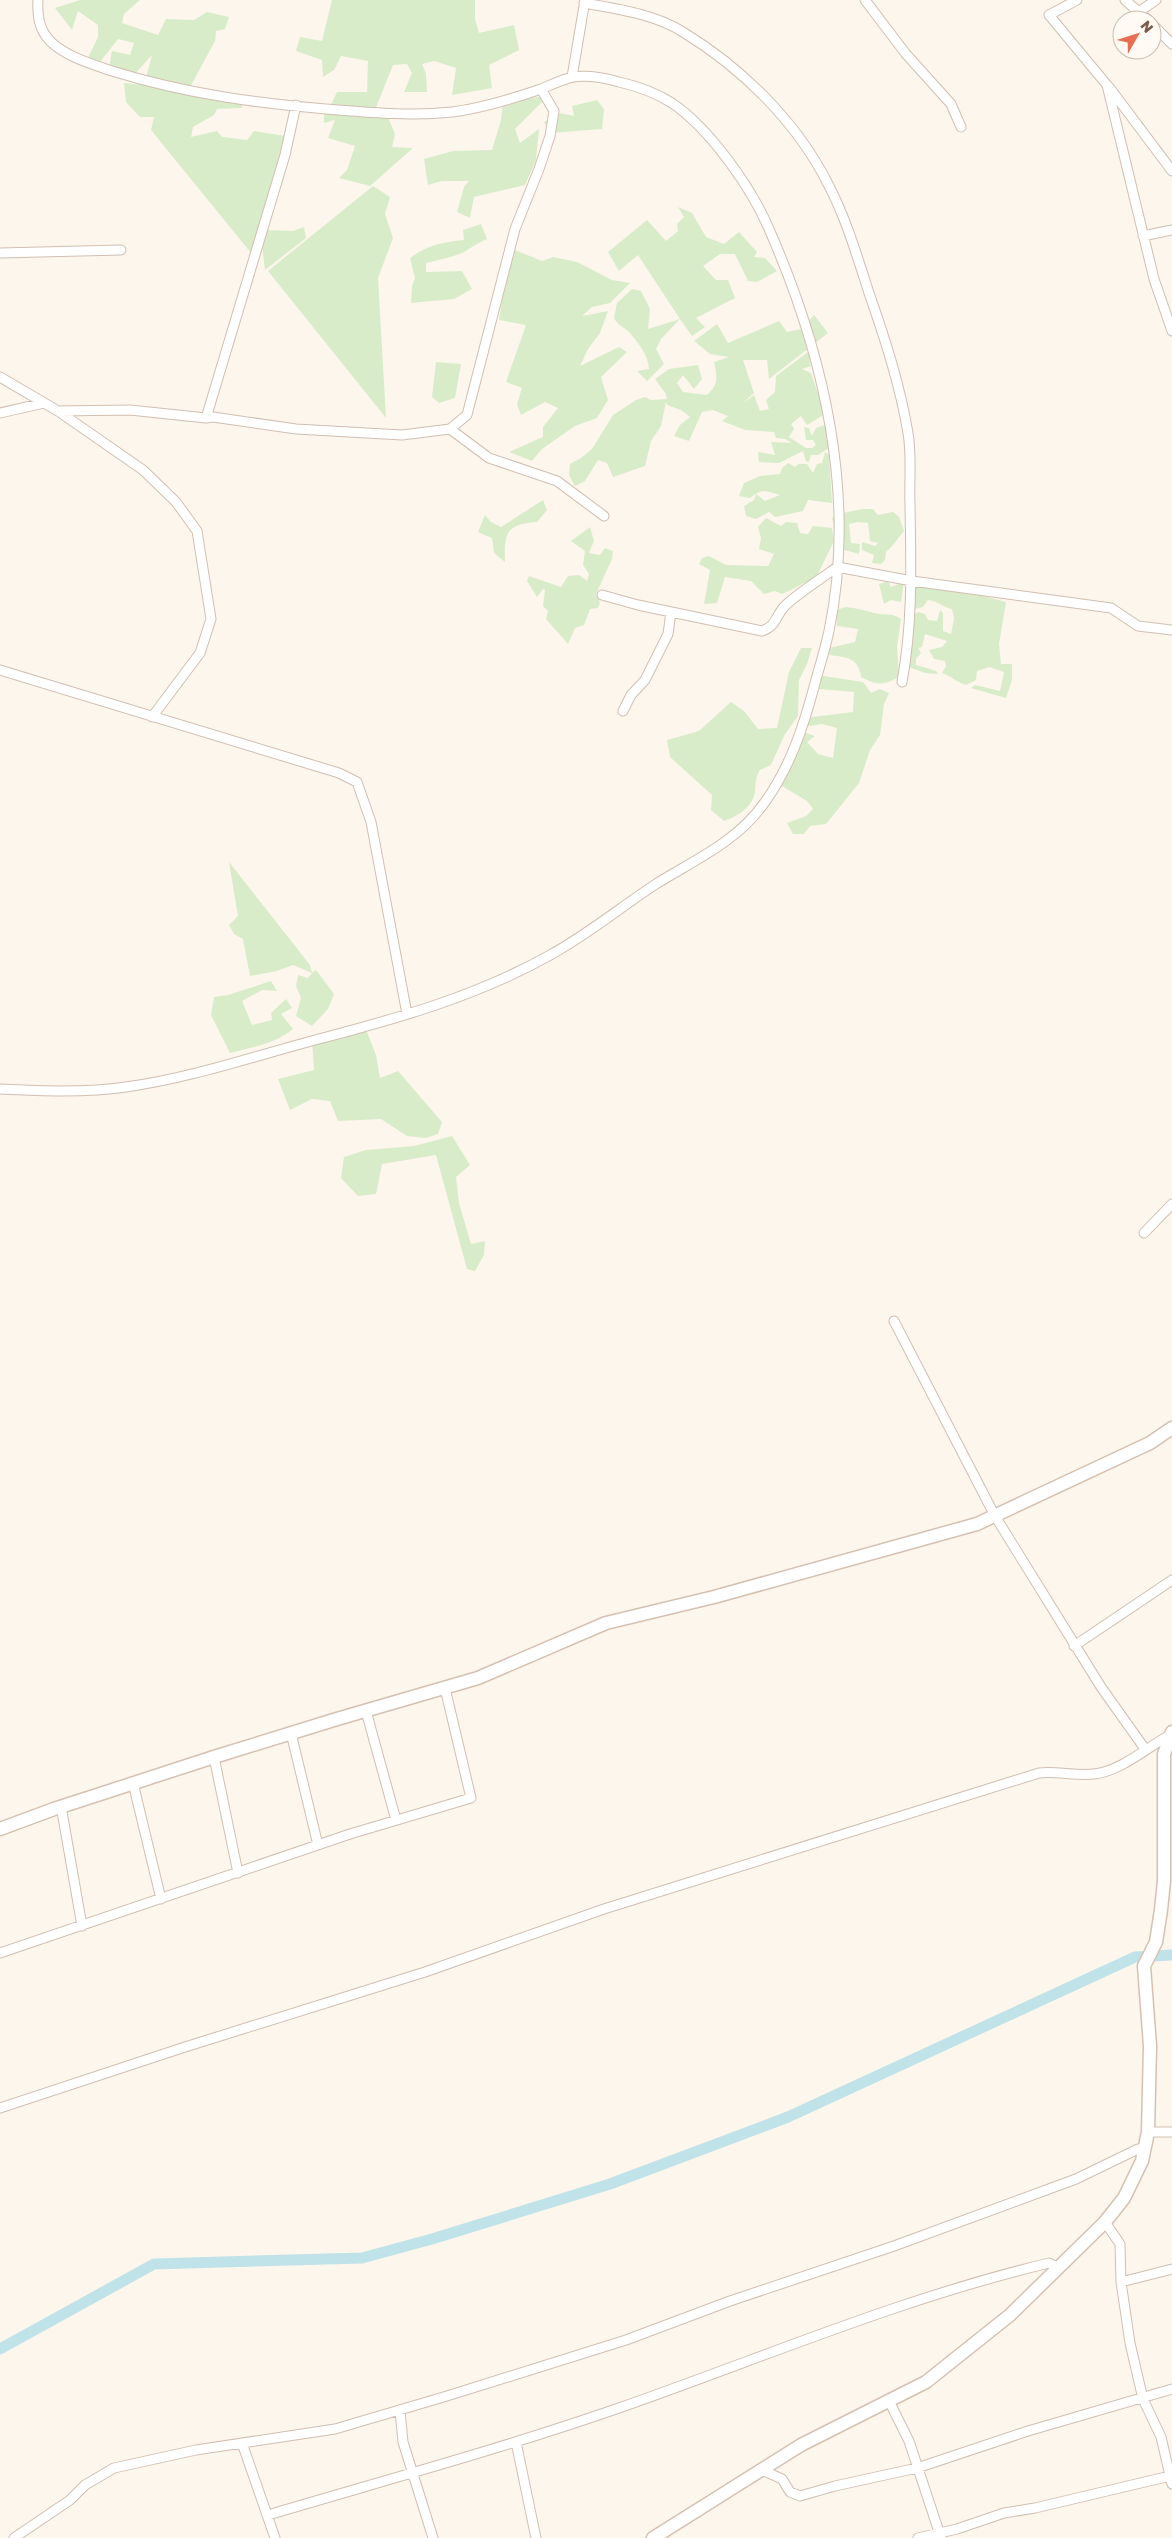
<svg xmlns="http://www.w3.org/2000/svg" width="1172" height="2538" font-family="'Golos Text',sans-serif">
<rect width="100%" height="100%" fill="#fdf6ec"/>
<!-- green -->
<path fill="#d8ecc9" d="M80,0H140L124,14L122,23L158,35L166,19L194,20L207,12L229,17L225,29L216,31L215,41L188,91L146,78L152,55L132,77L109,68L112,51L130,55L134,43L118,39L100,62H86L98,37V25L78,11L72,30L55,8Z
M332,0H475V19L479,33L514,25L519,50L489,65L492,88L452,95L456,68L434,61L422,64L426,74L427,92H404L412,73L407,64L393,65L375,110L387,115L395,134L392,147L413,148L370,186L339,178L347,170L355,146L328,138L335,120L324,123V113L329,109L337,92H367L368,61L341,56L334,70L323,77L322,60L296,51L300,37L322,41Z
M124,83L243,96L242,108L217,109L214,115L193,127L191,137L217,131L222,137L247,140L254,131L285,136L251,253L151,130L154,117H140L126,102Z
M545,96L542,102L515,129L520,143L539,129L536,160L525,185L474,197L470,218L457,212L464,187L469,181H442L428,185L424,159L453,151L492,150L501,120L503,102Z
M597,100L604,109L602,129L550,133L544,122L559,113L574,116L572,106Z
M373,186L390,197L385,214L393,238L378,278L386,418L268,271Z
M678,207L692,213L706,237L724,244L739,232L757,252L754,257L765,258L777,271L757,282L748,281L735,254H720L703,266L716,280H728L735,298L696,318L705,327L692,336L680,319L661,339L656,349L664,364L647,381L637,371L649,369C649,357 639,344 631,334C625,327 618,326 614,318L617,303L632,289L641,291L650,309L648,329L680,319L638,255L619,271L608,252L647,220L666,241L678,231L677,224L684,217Z
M481,224L487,239C477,243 471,248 462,253C450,258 438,260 426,263V272L462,271L472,289L454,299L411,303L412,286L415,278L410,258C427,245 443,242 464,240L463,230Z
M304,227L306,238L265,270L262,247L266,230L293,231Z
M510,248L542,261L553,257L577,262L612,280L630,283L610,303L592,307L582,316L608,311L600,333L588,349L580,366L619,347L627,352L601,377L608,400L597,418L575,426L542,449L532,461L509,452L543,437V427L558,408L545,402L521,415L517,404L522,388L506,382L526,325L499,320Z
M814,315L828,333L769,379L767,360H743L754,393L741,405L754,395L760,411L769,409L766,400L775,392L776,376L808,352L811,366L802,369L811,373L825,414L807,425L801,416L791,424L794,429L789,437L806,448H812L816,445L813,440H806L804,427L809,428L812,436L816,428L825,425L833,426L835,430L827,440L829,448L818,455H811L809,462L806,461L803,451L779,463L759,462L758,452L775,455L771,442L792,443L785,439L776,438L774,432L745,430L722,421L728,416L713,410L702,412L689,441L674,436L680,425L690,417L681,410L667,405L666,402L661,426L651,441L645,466L613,477L607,463L598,460L585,481L575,486L569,475L570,464L581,458L592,449L613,415L636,400L645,397L651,400L667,399L666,394L655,379L669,369L698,365L702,379L694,389L683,375L677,383L683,392L707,395C719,384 717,377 714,362L729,357L710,354L694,341L717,324L728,343L779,321L787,332L801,329Z
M436,362L461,364L455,398L439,403L432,397Z
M825,452L829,455L832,503L808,500L803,511L775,517L769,512L756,519L746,516L744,506L754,500L756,494L765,501L780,495C766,491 762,488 750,498L739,496L744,483L760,476L780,474L782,468L788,463L795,467L799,464H807L813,473L817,464L822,463Z
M543,500L547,510L537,522C506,524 504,533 505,562L494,553L492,538L478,532L485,515L491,522L501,527Z
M862,509H873L878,515L893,512L899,517L904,531C898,538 893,546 886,552L885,560L881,564L872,563L874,555L862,550V542L875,546L878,543L870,541L868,523L858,522L849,524L851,543L860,544L859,554L841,549L832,518L838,514Z
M766,518L781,526L786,522L797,523L800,533L808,534L813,526L832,528L834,541L817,576L791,590L782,594L775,591L764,594L751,581L725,577L717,603L704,604L710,570L699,564L702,558L709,556L726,565L768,566L774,554L759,549L761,538L758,527Z
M590,527L594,541L589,553L600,555L605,548L613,551L612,559L596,594L600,603L598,608L590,609L584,625L575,628L568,644L546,619L548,611L543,606L545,590L543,589L537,597L527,581L529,576L561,587L568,576L579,575L587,581L589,574L583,565L585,551L571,541Z
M905,574L901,602L891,600L884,604L879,584L888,581L891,587L899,584L901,575Z
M917,578L1006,602L999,644L1001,664H1012V680L1006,698L971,688L975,685L1000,691L1004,672L989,667L977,671L976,680L966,685C956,682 951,676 942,673L946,666L945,661L934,659L929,650L942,647L947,641L925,634L922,647L918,648L921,653L916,659V665L936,671L938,674L925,673L906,666C909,650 919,629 909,616L918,612L925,614L928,620L937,621L940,610L943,613V631L951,634L954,618L952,609C944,608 938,601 928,600L923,607L909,610Z
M846,607C856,608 864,610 874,613C885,616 891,612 901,619L897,647L899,677C883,686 876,685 861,677C859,657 845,657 828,655L829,648L855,642L858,629L837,626L836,610Z
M801,648H812L807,664L799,680L798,716L785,734L771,765L760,770C753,783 757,787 754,796C750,809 736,817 724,821L711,810L712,795L670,757L667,740L699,731L731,702L744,711L758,729L777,728L789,672Z
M817,675L863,682L871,693L880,689L889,693L884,704L880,735L870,750L859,783L826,824L810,826L804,834H793L787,823L806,816L813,809L807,801L777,783L801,731L815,736L807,742L818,754L833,758L837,728L822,724L810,726L804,724L812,717L853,712L854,692L819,689Z
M229,862L310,965L312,973L316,970L334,994L328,1009L312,1026L296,1016L301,998L296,986L298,975L308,978L312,973L293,965L277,971L250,976L243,939L234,934L229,925L238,916Z
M271,981L277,991L262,990L242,1001L252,1025L272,1020L271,1013L286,999L292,1008L281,1014L293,1029C275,1044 252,1047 230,1053L211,1015L214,997L228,995Z
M365,1027L376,1055L380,1078L398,1071L442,1122L438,1134L426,1138L407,1136L381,1119L338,1121L330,1101L312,1099L290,1110L278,1079L314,1070L312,1041Z
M452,1136L470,1165L456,1177L459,1203L471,1244L485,1241L484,1255L475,1271L467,1269L436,1155L382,1164L376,1194L358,1196L341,1178L344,1157L366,1150L414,1146Z"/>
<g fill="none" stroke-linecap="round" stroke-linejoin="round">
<!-- canal -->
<path stroke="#bfe3e8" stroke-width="11" d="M0,2349L154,2264L362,2258L432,2239L610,2184L788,2117L1135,1957L1172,1955"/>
<!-- minor casing -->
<g stroke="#d1beb0" stroke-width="11">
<path id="minor" d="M865,0L906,54L951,104L961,127
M1077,0L1049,15L1107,85L1154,279L1172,331
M1125,0L1148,20
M584,3C617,9 655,14 683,32C742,68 797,122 828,184C846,218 857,256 869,293C885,339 900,385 908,433C912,456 909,481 910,504C911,564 913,622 902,682
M1140,11L1156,0
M1152,24L1172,44
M572,77L585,0
M1109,87L1172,171
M1143,236L1172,230
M0,253L121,250
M0,377L58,411L143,470L176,502L197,531L211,619L200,653L152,717
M58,411L130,410L206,418L213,417L296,429L402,435L450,429L467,415L515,229L539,169L550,136L554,111L541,89
M0,413L44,403
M206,418L285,155L296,105
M450,429L489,458L557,481L604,516
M602,595L638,605L762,631C776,626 775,618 783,608C792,597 824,577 837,567L912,581L1111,608L1138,626L1172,630
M0,670L339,773L357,782L371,822L407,1014
M623,711L631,695L645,680L668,634L671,612
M0,1089C41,1091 85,1093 126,1087C190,1078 252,1057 315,1040C396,1019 478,996 552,954C588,934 621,907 656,884C696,859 737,842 765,802C790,767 803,728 814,687C819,668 825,650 829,631C857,496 824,354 769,229C751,187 710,129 672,103C656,93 637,86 619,82C605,78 588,75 573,77C563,79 551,85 541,89C512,99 483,108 452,112C414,116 376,113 338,110C261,104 186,94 112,71C92,64 67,57 51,42C39,30 37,16 38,0
M1144,1233L1172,1204
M894,1321L995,1516L1101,1687L1145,1749
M1074,1646L1172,1580
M366,1711L396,1820
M291,1733L318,1845
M214,1757L238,1873
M133,1783L161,1899
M61,1806L82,1926
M0,1953L350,1834L471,1798L445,1688
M0,2108L185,2047L425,1972L604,1909L1039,1773C1057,1771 1075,1776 1094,1774C1121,1771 1146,1748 1170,1735
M1148,2132H1172
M1105,2222L1120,2244L1121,2282L1130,2343L1143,2399L1161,2437L1172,2484
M1121,2282L1172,2269
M889,2401L909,2441L941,2538
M400,2411L403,2442L433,2538
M516,2442L536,2538
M242,2443L275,2538
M762,2470L782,2479L790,2492L800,2496L835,2486L917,2468L1028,2431L1172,2389
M268,2515C386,2480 504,2448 619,2408C762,2358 902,2298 1049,2263L1059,2268
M14,2538L70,2500L85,2485L114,2468L196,2450L335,2429L447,2396L626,2340L730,2301L894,2246L1076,2179L1138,2149L1144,2150
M918,2538L957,2529L1004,2513L1035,2508L1170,2476"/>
</g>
<!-- secondary casing -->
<g stroke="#d6c0b0" stroke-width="15">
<path id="secondary" d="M0,1829L54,1809L214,1757L337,1719L478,1678L606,1623L714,1597L977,1524L1150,1443L1172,1428
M653,2538L801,2445L926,2382L1010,2315L1105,2222L1124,2198L1142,2161L1148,2132L1150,2046L1144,1966L1156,1942L1161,1910L1164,1881V1754L1172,1732"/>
</g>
<!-- minor -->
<use href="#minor" stroke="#fff" stroke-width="9"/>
<!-- secondary -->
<use href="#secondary" stroke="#fff" stroke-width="12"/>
</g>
<!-- north arrow -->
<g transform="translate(1137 35) rotate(51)"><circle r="24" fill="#fffaf3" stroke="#cabbb1"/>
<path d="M0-4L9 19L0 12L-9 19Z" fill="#e76f51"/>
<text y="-8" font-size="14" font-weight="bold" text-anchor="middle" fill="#7a5c4d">N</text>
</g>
</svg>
